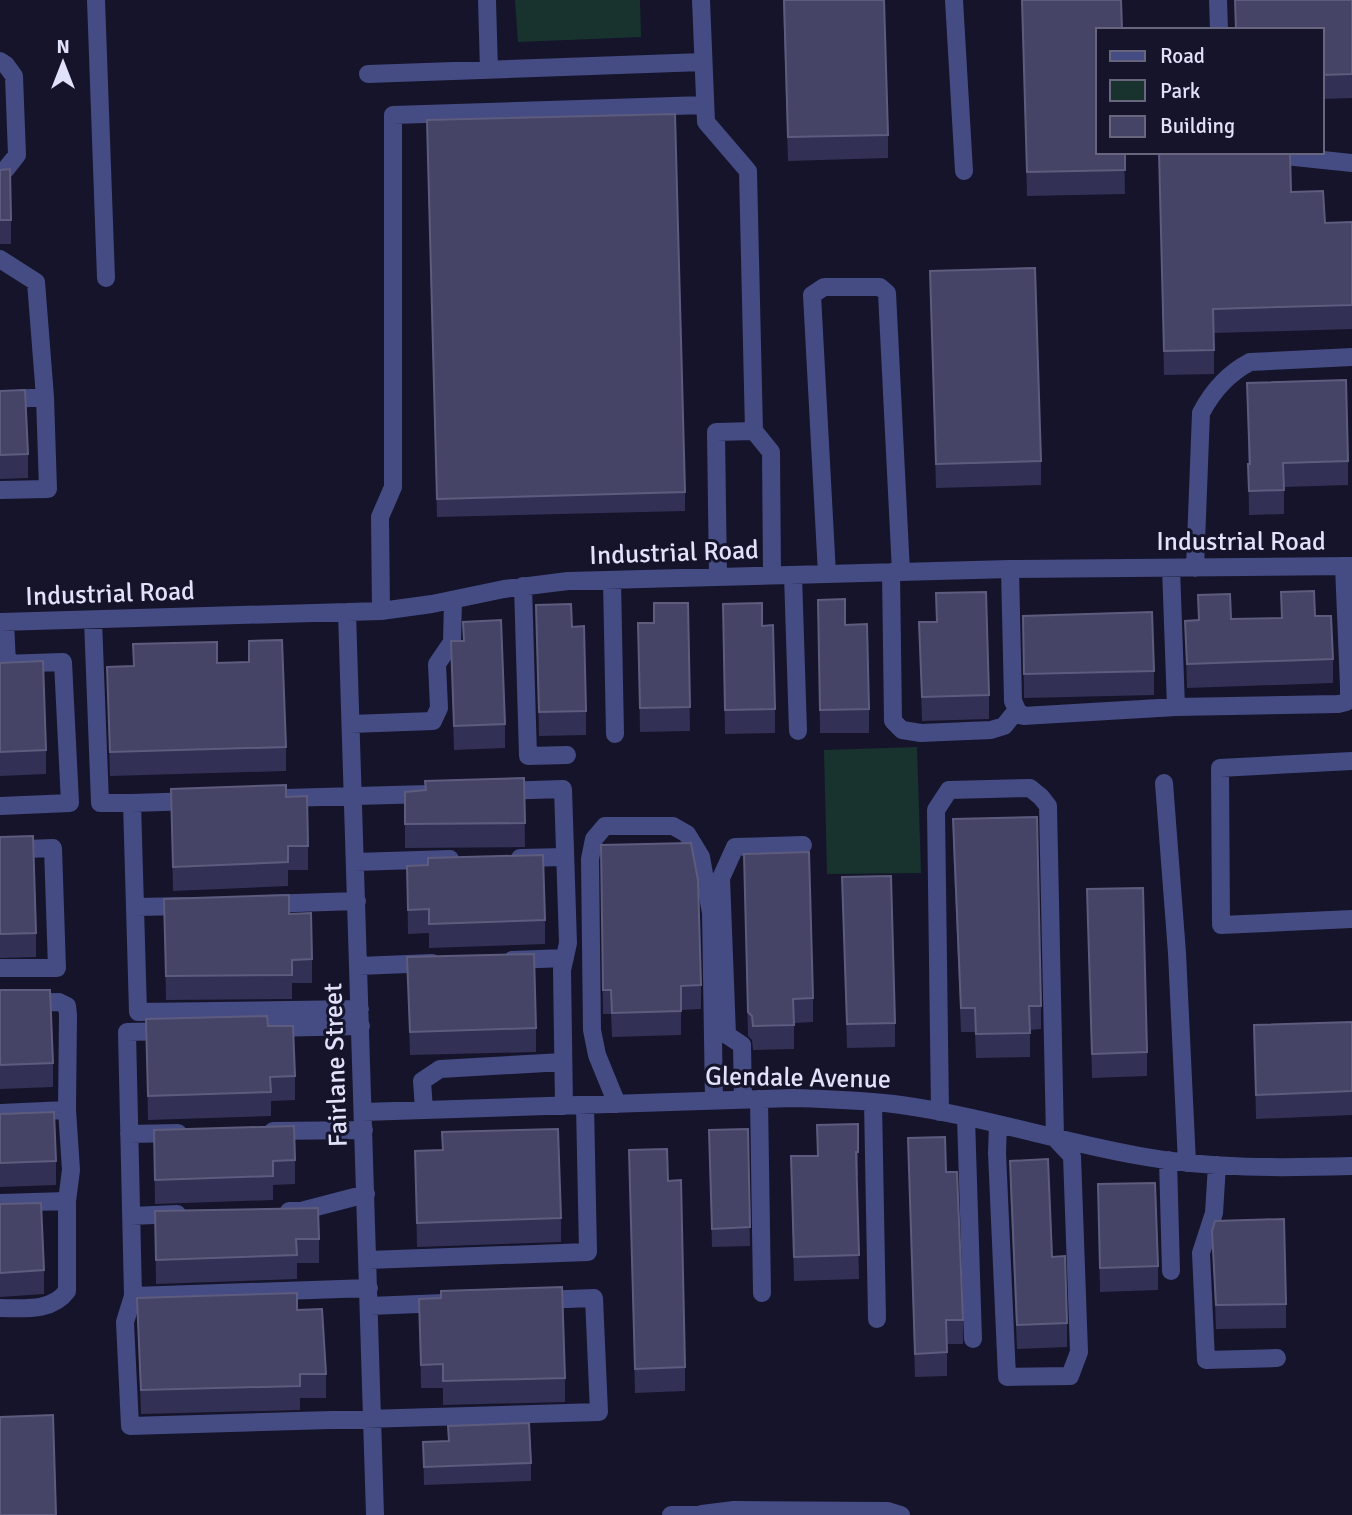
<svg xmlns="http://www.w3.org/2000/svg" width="1352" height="1515" font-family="Signika,sans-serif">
<rect width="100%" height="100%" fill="#15142a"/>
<!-- green -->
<path fill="#18332e" d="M515,0H640L641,37L518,42Z
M917,747L921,873L827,874L824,750Z"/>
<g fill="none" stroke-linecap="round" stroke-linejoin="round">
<!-- minor -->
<path stroke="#454b83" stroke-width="18" d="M96,0L106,278
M487,0L489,70
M701,0L706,122L748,171L754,431L771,452L772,575
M954,0L964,171
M1218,0L1219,30
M0,61L6,65L14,76L17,155L6,169L0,172
M368,74L703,62
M1248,152L1352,163
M0,259L36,282L45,397
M0,400L45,397L48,489L0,490
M1171,568L1176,707L1338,704L1346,702L1349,696V687L1344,566
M1195,568L1201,413C1212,392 1229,373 1250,362L1352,357
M1010,569L1013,701L1017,710L1023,716L1176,707
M891,572L893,721L902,730L921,733L991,730L1004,726L1017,710
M827,574L812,295L824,287H880L887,293L901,572
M793,575L798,731
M718,577L716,432L754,431
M612,580L615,734
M523,586L528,756L567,755
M381,611L380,517L393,487V115L705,105
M347,612L375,1515
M93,620L100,803H132
M0,622L381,611L432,604L504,589L568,581L1010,569L1352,566
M5,622L7,664
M0,664L63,662L70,803L0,806
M351,724L433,721L439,708L437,664L452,642L453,600
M1352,761L1220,768L1221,925L1352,919
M1164,783L1177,953L1187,1163
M502,791L563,789L568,943L562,970L564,1106
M285,798L428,794
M194,801L132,803L138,1012L360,1009
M0,850L53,848L57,968H0
M520,858L565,857
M355,862L450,859
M265,904L357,901
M135,907L188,906
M512,960L565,958
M359,966L432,963
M0,1003L59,1002L67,1006L68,1015L67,1110L0,1113
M271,1028L361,1026
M170,1031L127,1032L133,1296L125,1322L130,1426L599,1412L594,1298L541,1300
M759,1099L762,1293
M743,1100L742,1045L727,1035L721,878L735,847L803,845
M873,1102L877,1319
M617,1104L597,1055L592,1030L590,859L594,839L605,826H673L687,834L701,857L711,913L714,1101
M424,1110L422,1081L440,1069L563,1062
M363,1112L794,1098C830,1099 865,1100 901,1105C981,1116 1060,1142 1140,1156C1210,1169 1281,1168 1352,1166
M940,1112L936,810L949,790L1030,788L1041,797L1048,806L1055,1138L1072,1156L1079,1352L1070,1376L1007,1377L997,1153L998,1125
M966,1118L973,1339
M273,1131L364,1130
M129,1134L178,1133
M1168,1160L1171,1271
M1217,1165L1214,1213L1201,1253L1206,1360L1277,1358
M0,1203L67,1201L71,1170L67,1110
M289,1211H301L366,1194
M131,1216L177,1214
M368,1260L588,1252L585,1105
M133,1296L369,1288
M370,1306L443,1303
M0,1308C23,1308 52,1312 67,1291V1201
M702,1514L734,1510L888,1511L901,1515
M671,1515H702"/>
</g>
<!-- wall -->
<path fill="#323055" d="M783,0L888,135V158L788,161Z
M1022,0H1121L1125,194L1027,196Z
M1235,0H1352V98L1322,99V30H1236Z
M427,138L685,492V511L437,517Z
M1159,152L1291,192L1325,223L1352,222V329L1214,333V374L1164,375Z
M0,170L11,220V244H0Z
M930,271L1041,461V485L936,488Z
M1247,383L1348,461V485L1284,487V514L1249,515Z
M0,391L28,454V478L0,479Z
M1281,592L1315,616L1333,659V683L1187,688L1185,621L1281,618Z
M936,593L989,695V719L922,721L919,622H936Z
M818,600L845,625L869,709V733H820Z
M688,603L690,731L640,732L638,623H654Z
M723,604L762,626L775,709V733L725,734Z
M536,605L572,627L586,711V735L539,736Z
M1023,616L1154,671V695L1024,698Z
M463,622L505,724V748L454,750L451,641H463Z
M0,663L46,750V774L0,776Z
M217,663L286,747V771L110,776L107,667Z
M524,778L525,847L405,848V792L425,790Z
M171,789L286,797L308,846V870H288V886L173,891Z
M953,819L1041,1006V1029L1030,1030V1057L976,1058L975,1032H961L953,843Z
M0,837L36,933V957L0,958Z
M601,845L701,985V1009L681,1010V1035L612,1037L611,1014H603Z
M744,854L813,998V1022L794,1023V1049L753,1050L752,1040L748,1036Z
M407,866L545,920V944L429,948V933L408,934Z
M842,877L895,1023V1047L847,1048Z
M1087,889L1147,1052V1076L1092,1078Z
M164,899L289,914L312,959V983H292V999L166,1000Z
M407,957L536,1028V1052L410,1055Z
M0,990L53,1063V1087L0,1089Z
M146,1019L295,1076V1100L271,1101V1116L148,1120Z
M1352,1022V1115L1256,1119L1254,1025Z
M0,1114L56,1161V1185L0,1187Z
M858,1124V1176H857L859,1279L794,1281L791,1156H817V1125Z
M748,1129L750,1246L712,1247L709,1130Z
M154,1130L295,1160V1184L273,1185V1200L155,1204Z
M442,1132L561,1218V1242L417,1247L415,1151L442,1150Z
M908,1138L946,1172L963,1320V1344H947V1376L915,1377Z
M629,1150L668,1181L685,1367V1391L635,1393Z
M1010,1161L1052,1257L1067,1323V1347L1017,1349L1010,1185Z
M1098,1184L1158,1266V1290L1100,1292Z
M0,1204L44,1270V1294L0,1297Z
M155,1211L319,1239V1263H297V1279L156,1284Z
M1212,1231L1286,1304V1328L1216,1329Z
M137,1298L297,1310L326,1374V1398H300V1410L141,1414Z
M419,1299L565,1378V1402L443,1405V1388H421Z
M448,1426L531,1463V1481L424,1485L423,1442L448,1441Z"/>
<!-- building -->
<path fill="#454366" stroke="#5d5c7e" stroke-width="2" d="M784,0H884L888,135L788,137Z
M1022,0H1121L1122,30H1098V152H1125V170L1027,172Z
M1235,0H1352V74L1322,75V30H1236Z
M675,114L685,492L437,499L427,120Z
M1159,152H1290L1291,192L1323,191L1325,223L1352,222V305L1213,309L1214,350L1164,351Z
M10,169L11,220H0V170Z
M1035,268L1041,461L936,464L930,271Z
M1346,380L1348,461L1283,463L1284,490L1249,491L1248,464H1250L1247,383Z
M25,390L28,454L0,455V391Z
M1314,591L1315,616H1331L1333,659L1187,664L1185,621L1199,620L1198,595L1230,594L1231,619L1282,618L1281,592Z
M986,592L989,695L922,697L919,622H937L936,593Z
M845,599V625L867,624L869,709L820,710L818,600Z
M654,603H688L690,707L640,708L638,623H654Z
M762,603V626L773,625L775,709L725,710L723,604Z
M571,604L572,627L584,626L586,711L539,712L536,605Z
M1152,612L1154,671L1024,674L1023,616Z
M501,620L505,724L454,726L451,641H464L463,622Z
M282,640L286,747L110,752L107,667L134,666L133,644L217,642V663L249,662V641Z
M43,661L46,750L0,752V663Z
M524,778L525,823L405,824V792L426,790L425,781Z
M286,785V797L307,796L308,846H288V862L173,867L171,789Z
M1037,817L1041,1006H1029L1030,1033L976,1034L975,1008H961L953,819Z
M33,836L36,933L0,934V837Z
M691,843L698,880L701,985L681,986V1011L612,1013L611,990H603L601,845Z
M809,852L813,998L793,999L794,1025L753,1026L752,1016L748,1012L744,854Z
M543,855L545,920L429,924V909L408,910L407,866L428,865V858Z
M891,876L895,1023L847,1024L842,877Z
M1143,888L1147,1052L1092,1054L1087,889Z
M289,895V914L311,913L312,959L292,960V975L166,976L164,899Z
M534,954L536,1028L410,1032L407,957Z
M0,990H50L53,1063L0,1065Z
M267,1016L268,1026H293L295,1076L270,1077L271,1092L148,1096L146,1019Z
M1352,1022V1091L1256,1095L1254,1025Z
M54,1112L56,1161L0,1163V1114Z
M858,1124V1152H856L859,1255L794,1257L791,1156H818L817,1125Z
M294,1126L295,1160L273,1161V1176L155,1180L154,1130Z
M558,1129L561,1218L417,1223L415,1151L443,1150L442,1132Z
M748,1129L750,1227L712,1229L709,1130Z
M945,1137L946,1172H957L963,1320H946L947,1352L915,1354L908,1138Z
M667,1149L668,1181L681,1180L685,1367L635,1369L629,1150Z
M1048,1159L1052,1257L1065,1256L1067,1323L1017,1325L1010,1161Z
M1155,1183L1158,1266L1100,1268L1098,1184Z
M41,1203L44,1270L0,1273V1204Z
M318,1208L319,1239H296L297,1255L156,1260L155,1211Z
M1284,1219L1286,1304L1216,1305L1212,1231L1215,1221Z
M562,1287L565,1378L443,1381V1364L421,1365L419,1299L441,1298V1291Z
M297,1293V1310L322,1309L326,1374H300V1386L141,1390L137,1298Z
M53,1415L56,1515H0V1417Z
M529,1423L531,1463L424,1467L423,1442L449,1441L448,1426Z"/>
<g text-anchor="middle" stroke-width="6" stroke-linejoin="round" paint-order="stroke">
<!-- street labels -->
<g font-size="26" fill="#e1e1fb" stroke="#15142a">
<text x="1241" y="550">Industrial Road</text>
<text transform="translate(674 552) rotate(-2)" y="9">Industrial Road</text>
<text transform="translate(110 593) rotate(-2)" y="9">Industrial Road</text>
<text transform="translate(335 1065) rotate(-92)" y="9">Fairlane Street</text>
<text transform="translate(798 1077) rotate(1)" y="9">Glendale Avenue</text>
</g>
</g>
<!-- legend -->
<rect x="1096" y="28" width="228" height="126" fill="#15142a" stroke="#67667e" stroke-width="2"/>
<rect x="1110" y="51" width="35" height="10" fill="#454b83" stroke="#67667e" stroke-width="2"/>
<text x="1160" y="63" font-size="21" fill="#e1e1fb">Road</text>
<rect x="1110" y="80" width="35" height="21" fill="#18332e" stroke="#67667e" stroke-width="2"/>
<text x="1160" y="98" font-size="21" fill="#e1e1fb">Park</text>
<rect x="1110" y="116" width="35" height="21" fill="#454366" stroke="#67667e" stroke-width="2"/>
<text x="1160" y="133" font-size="21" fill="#e1e1fb">Building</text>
<!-- north arrow -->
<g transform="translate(63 63)" stroke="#15142a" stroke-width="5" paint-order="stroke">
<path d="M0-5L12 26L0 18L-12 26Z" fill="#e1e1fb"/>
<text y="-10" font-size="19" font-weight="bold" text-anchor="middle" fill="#e1e1fb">N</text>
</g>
</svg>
